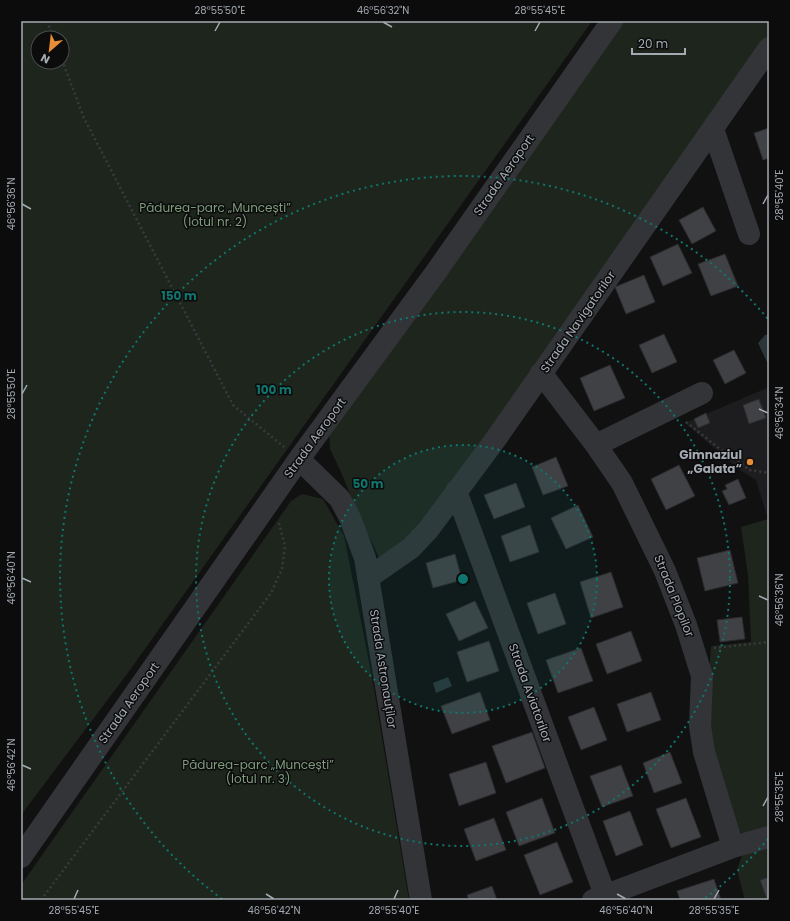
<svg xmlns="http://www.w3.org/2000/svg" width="790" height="921" font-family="Poppins,sans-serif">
<rect width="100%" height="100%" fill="#111112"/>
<!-- built -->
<path fill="#1d1d1f" d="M769,387V523L756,480L741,471L685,423Z"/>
<!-- green -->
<path fill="#1e251d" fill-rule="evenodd" d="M21,21H592L130,670L21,815ZM38,38H62V62H38Z
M622,21H769V37L437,510L381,561L362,523L341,472L330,449L329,430Z
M302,494L323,499L344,536L372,677L409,900H21V885L291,501Z
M768,519L769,523V829L743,834L733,828L705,738L711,646L751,642L748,575L741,527Z
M769,843V877L760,880L767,900H745L737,870L743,852Z"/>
<!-- water -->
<path fill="#2b353a" d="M769,334V362H767L758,343L765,335Z
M448,677L452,686L436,693L433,683Z"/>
<!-- building -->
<path fill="#404145" stroke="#2b2b2e" d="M769,128V158L763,160L754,133Z
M703,207L716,231L692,244L679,220Z
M678,244L692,273L663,286L650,257Z
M725,254L738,286L711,296L698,264Z
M644,275L655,302L626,314L615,287Z
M664,334L677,362L652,373L639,345Z
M734,350L746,373L725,384L713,360Z
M610,365L625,398L594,411L580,378Z
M759,399L766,418L749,424L743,405Z
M706,413L710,423L698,428L694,419Z
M556,457L568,486L543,495L532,467Z
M679,465L695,496L666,510L651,479Z
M738,479L746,498L729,505L722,491L727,489L725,485Z
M516,483L525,507L494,519L484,495Z
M578,505L593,537L566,549L551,518Z
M530,525L539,552L510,562L501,536Z
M730,550L738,583L705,591L697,558Z
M455,554L462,580L433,588L426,563Z
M611,572L623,607L591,618L580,582Z
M555,593L566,624L538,634L527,603Z
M475,601L488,628L459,641L446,614Z
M742,617L745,639L720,642L717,620Z
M631,631L642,661L607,674L596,644Z
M489,641L499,671L467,682L457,652Z
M581,648L593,681L558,693L546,660Z
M480,692L490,720L452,734L441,706Z
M651,692L661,720L627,732L617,704Z
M594,707L607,740L581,750L568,717Z
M532,732L545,768L506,783L492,746Z
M670,752L682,783L654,793L643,763Z
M486,762L496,793L459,806L449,774Z
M621,765L633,796L602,807L590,776Z
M542,798L555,833L519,846L506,812Z
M686,798L701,837L671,848L656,809Z
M630,811L643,845L616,856L603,821Z
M494,818L506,850L476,861L464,829Z
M557,842L573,882L540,895L524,855Z
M769,877V900H767L760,880Z
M714,879L721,900H680L677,891Z
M492,886L497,900H469L467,895Z"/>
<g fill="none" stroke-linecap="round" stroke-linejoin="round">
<!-- path -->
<path stroke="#383b3e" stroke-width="2.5" stroke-dasharray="2 3" stroke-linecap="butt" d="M47,21L54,38
M62,60L84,118L233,405L284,447
M686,422L725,453L733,456L749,470L769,473
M714,648L769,642
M41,900L271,593L282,569L285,546L279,523"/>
<!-- minor -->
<path stroke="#323437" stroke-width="22" d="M713,129L749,234
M541,373L596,445L622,483L665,571L686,625L702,676L700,726L704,752L733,847
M596,445L702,393
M299,459L340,499L350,518L365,558L421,900
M456,491L605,895
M368,578L411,548L428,530L495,440L769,48
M21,857L299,459L436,272L612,21
M593,900L733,847L769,837"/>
</g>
<!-- ticks -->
<path fill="none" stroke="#a3aab2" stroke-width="1.5" d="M383,22L392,27M215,31L220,22M535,31L540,22M22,204L31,209M763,204L768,195M22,394L27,385M759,409L768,413M22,578L31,582M759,596L768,600M22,765L31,769M763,806L768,797M266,894L274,899M617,894L626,899M74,899L78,890M394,899L398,890M714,899L719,890"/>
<!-- distance rings -->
<circle cx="463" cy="579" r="134" fill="#0f766e" fill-opacity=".12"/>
<g fill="none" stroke="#0f766e" stroke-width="2" stroke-dasharray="2 4">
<circle cx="463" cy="579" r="134"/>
<circle cx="463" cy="579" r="267"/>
<path d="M768 839A401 401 0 0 1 704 899M222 899A401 401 0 1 1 768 319"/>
</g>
<!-- markers -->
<circle fill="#e68d35" stroke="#0c0c0d" stroke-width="1.5" cx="750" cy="462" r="4"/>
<g text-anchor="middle" stroke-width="3" stroke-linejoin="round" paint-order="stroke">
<!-- street labels -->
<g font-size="12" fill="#a3aab2" stroke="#0c0c0d">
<text transform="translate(504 175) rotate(-55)" y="4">Strada Aeroport</text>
<text transform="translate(578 322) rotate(-55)" y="4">Strada Navigatorilor</text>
<text transform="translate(315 438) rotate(-54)" y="4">Strada Aeroport</text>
<text transform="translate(674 596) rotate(68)" y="4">Strada Plopilor</text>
<text transform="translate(383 669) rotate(81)" y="4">Strada Astronauților</text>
<text transform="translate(530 693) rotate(70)" y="4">Strada Aviatorilor</text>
<text transform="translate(129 703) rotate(-55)" y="4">Strada Aeroport</text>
</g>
<!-- park labels -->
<g font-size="12" fill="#7e9c7b" stroke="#0c0c0d">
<text x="215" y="212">Pădurea-parc „Muncești”<tspan x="215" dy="14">(lotul nr. 2)</tspan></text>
<text x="258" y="769">Pădurea-parc „Muncești”<tspan x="258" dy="14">(lotul nr. 3)</tspan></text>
</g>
<!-- poi labels -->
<g font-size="12" font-weight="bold" fill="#a3aab2" stroke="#0c0c0d" text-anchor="end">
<text x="742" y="459">Gimnaziul<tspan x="742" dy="14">„Galata“</tspan></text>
</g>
</g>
<circle cx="463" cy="579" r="6" fill="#0f766e" stroke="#0c0c0d" stroke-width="2"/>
<g font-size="12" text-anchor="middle" font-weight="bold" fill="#0f766e" stroke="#0c0c0d" stroke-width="3" stroke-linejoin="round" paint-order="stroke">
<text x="179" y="300">150 m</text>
<text x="274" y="394">100 m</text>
<text x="368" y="488">50 m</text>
</g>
<!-- border -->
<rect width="790" height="921" fill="none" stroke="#0c0c0d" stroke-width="44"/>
<!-- north arrow -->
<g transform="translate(50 50) rotate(208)"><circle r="19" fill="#0c0c0d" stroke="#484b4f"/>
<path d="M0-3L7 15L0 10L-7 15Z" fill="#e68d35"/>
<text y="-6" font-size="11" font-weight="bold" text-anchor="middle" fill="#a3aab2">N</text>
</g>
<!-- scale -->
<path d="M632 48v6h53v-6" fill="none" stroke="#a3aab2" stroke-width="2"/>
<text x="638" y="48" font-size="12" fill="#a3aab2" stroke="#0c0c0d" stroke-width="3" paint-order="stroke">20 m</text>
<rect x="22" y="22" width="746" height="877" fill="none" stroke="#a3aab2" stroke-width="1.5"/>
<g font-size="10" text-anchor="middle" fill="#a3aab2">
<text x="220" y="14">28°55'50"E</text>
<text x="383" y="14">46°56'32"N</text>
<text x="540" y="14">28°55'45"E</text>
<text transform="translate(779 195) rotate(-90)" y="4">28°55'40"E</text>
<text transform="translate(11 204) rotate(-90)" y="4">46°56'36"N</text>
<text transform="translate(11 394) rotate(-90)" y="4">28°55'50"E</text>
<text transform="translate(779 413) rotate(-90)" y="4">46°56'34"N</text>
<text transform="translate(11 578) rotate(-90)" y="4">46°56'40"N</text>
<text transform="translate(779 600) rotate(-90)" y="4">46°56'36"N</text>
<text transform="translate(11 765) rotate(-90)" y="4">46°56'42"N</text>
<text transform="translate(779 797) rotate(-90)" y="4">28°55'35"E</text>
<text x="74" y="914">28°55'45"E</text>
<text x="274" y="914">46°56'42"N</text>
<text x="394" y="914">28°55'40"E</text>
<text x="626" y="914">46°56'40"N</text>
<text x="714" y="914">28°55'35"E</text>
</g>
</svg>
